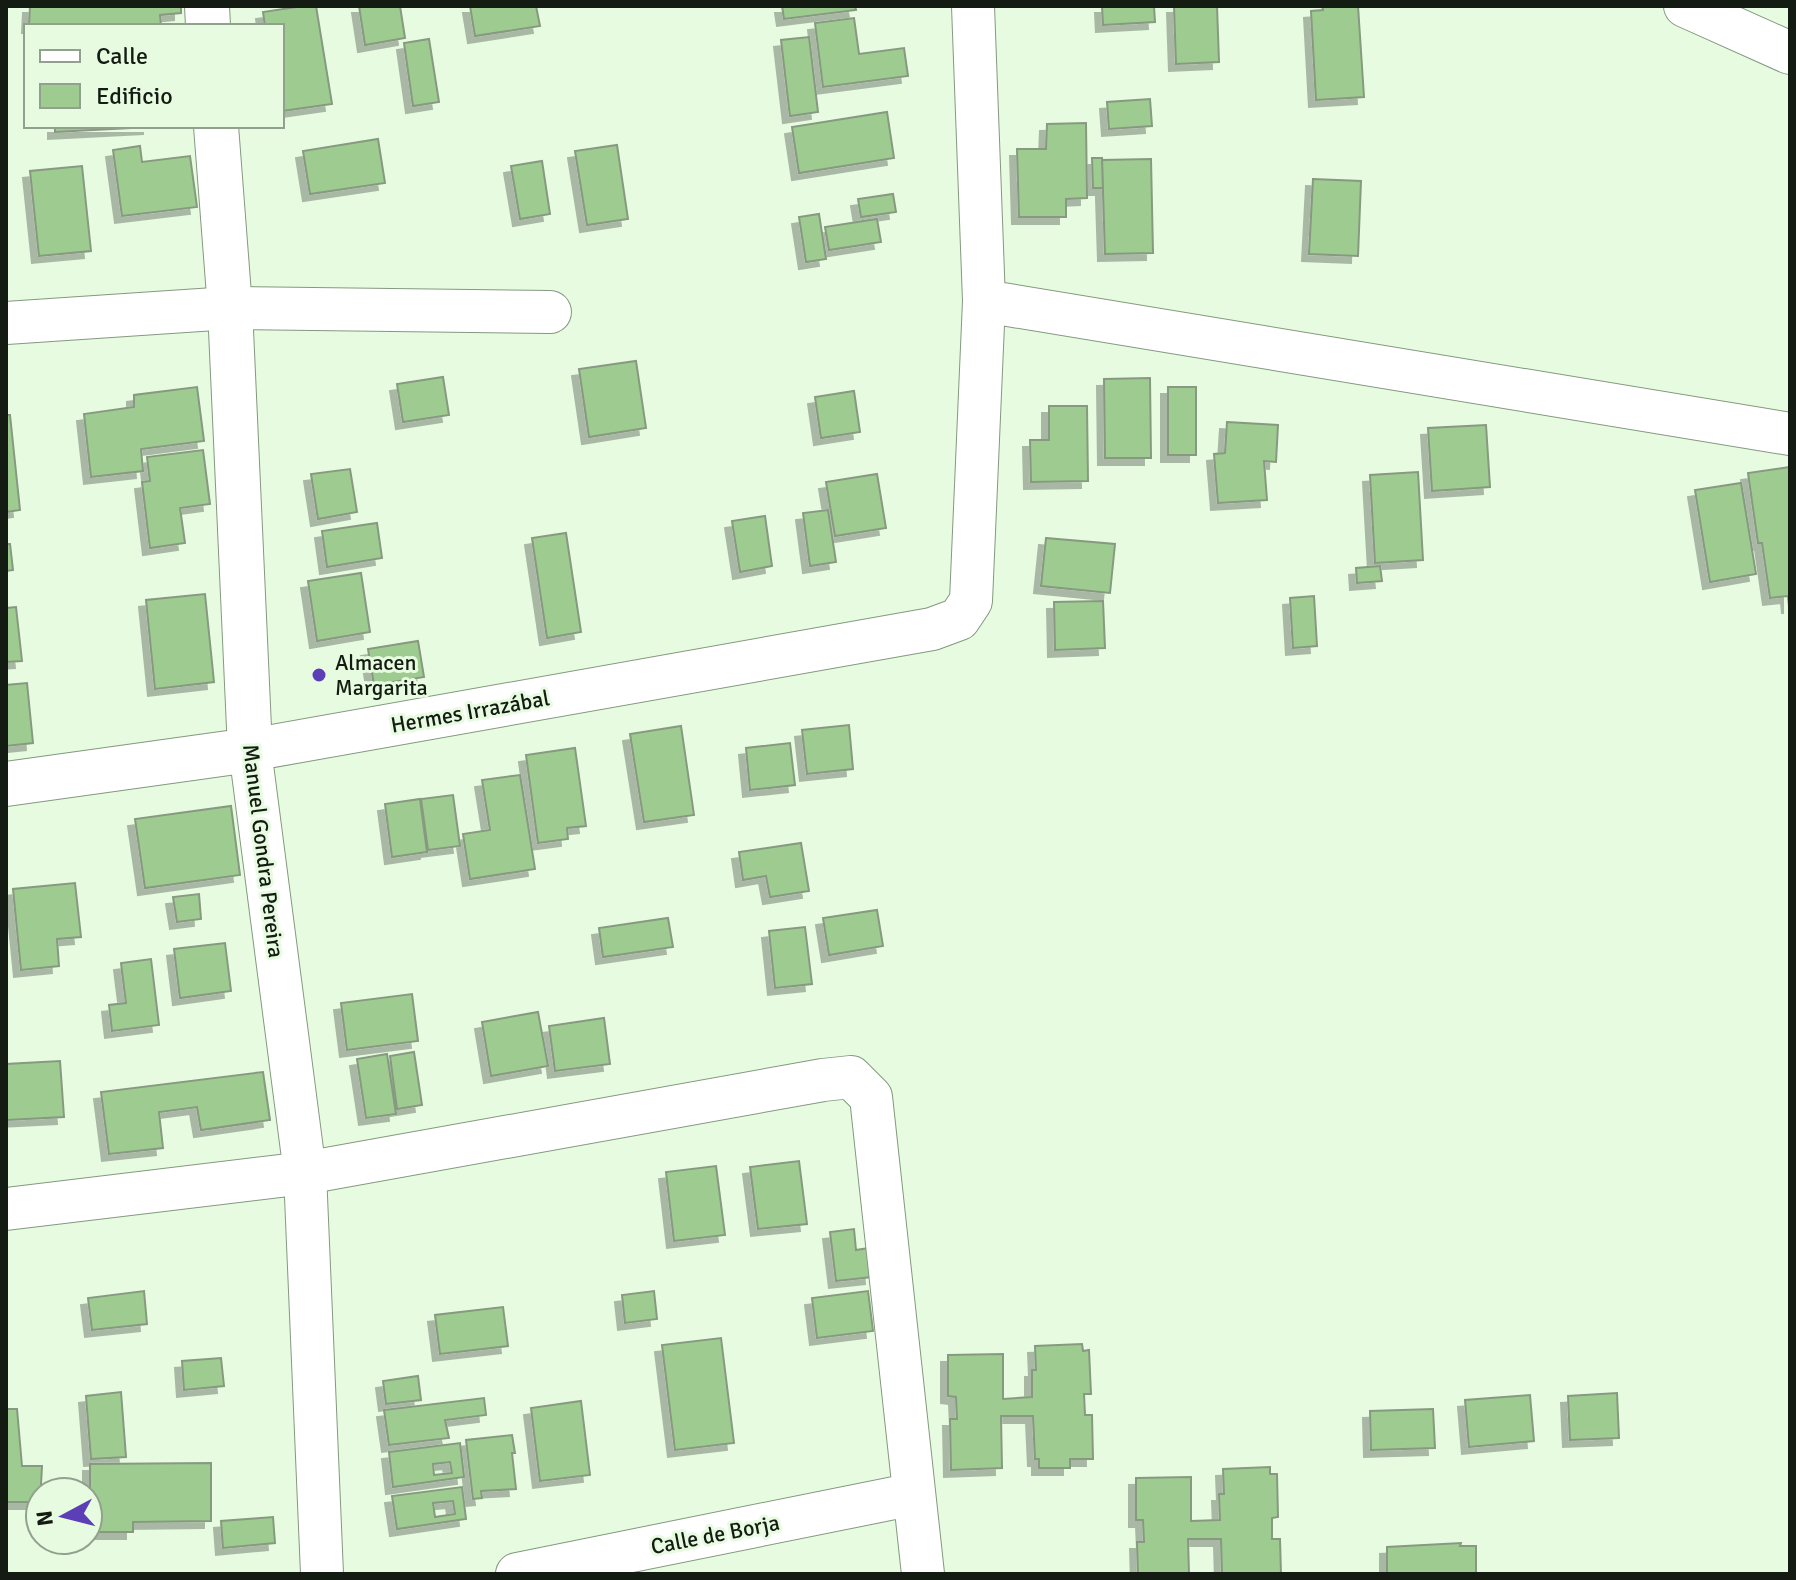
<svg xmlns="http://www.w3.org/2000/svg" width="1796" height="1580" font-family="Signika,sans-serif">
<defs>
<filter id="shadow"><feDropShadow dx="-7" dy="7" stdDeviation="0" flood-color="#0004"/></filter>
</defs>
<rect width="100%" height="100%" fill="#e6fbe0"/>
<!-- building -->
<path fill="#9ecc90" stroke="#879a81" stroke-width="2" fill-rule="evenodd" filter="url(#shadow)" d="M30,6H181V13L160,15L161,26H29Z
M303,6H316L332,104L282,111V26H265L263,12Z
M359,6H400L405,38L365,45Z
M470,6H536L540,26L475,36Z
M782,6H855L856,10L784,19Z
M1102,6H1154L1155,22L1103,25Z
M1174,6H1217L1219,62L1176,64Z
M1322,6H1358L1364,97L1316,100L1311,11L1323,10Z
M854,18L859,54L904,48L908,76L823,87L815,23Z
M809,37L818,112L790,116L781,40Z
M429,39L439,102L413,106L404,43Z
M1150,99L1152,126L1109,129L1107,102Z
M887,112L894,158L799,173L792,127Z
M1086,123L1087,198L1066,199V217H1019L1017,149H1046L1047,124Z
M55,126H150V127L55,132Z
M378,139L385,183L310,194L303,151Z
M617,145L628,219L587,225L575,151Z
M140,146L142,162L190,156L197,207L122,216L113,150Z
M1092,158H1102L1103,188H1093Z
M1151,159L1153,253L1105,254L1102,160Z
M542,161L550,214L520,219L511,166Z
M82,166L91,251L39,256L30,171Z
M1313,179L1361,181L1358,256L1309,254Z
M893,194L896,212L861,217L858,199Z
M819,214L826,259L806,262L799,217Z
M877,219L881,242L829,250L825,227Z
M636,361L646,428L589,437L579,369Z
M443,377L449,415L403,422L397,384Z
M1150,378L1151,458H1105L1104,379Z
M197,387L204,441L141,449L143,471L91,477L84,414L134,407V395Z
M1168,387H1196V455H1168Z
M854,391L860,432L821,438L815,397Z
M1049,406H1087L1088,481L1031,482L1030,440H1049Z
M6,415H10L20,510L6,512Z
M1227,422L1278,425L1276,462L1264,461L1267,500L1218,503L1214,454L1225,453Z
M1486,425L1490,487L1432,491L1428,428Z
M203,450L210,504L180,508L185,543L150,548L142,482L150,481L147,457Z
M1790,467V606H1789L1788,596L1770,598L1762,543H1758L1748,473Z
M350,469L357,512L318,519L311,474Z
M1418,472L1423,560L1375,563L1370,475Z
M877,474L886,528L835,536L826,482Z
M1741,483L1756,574L1710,582L1695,490Z
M828,510L836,562L810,566L803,513Z
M765,516L772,566L740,572L732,521Z
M377,523L382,558L327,567L322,531Z
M566,533L581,632L547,638L532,538Z
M1046,538L1115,544L1110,593L1041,586Z
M6,544H10L13,570L6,571Z
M1380,566L1382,581L1357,583L1356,568Z
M361,573L370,632L317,641L308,581Z
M205,594L214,682L155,689L146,600Z
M1314,596L1317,646L1293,648L1290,598Z
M1103,601L1105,648L1055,650L1054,602Z
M16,607L22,661L6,662V608Z
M418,641L424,677L374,685L368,649Z
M27,683L33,743L6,746V685Z
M849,725L853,769L807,774L802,730Z
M681,726L694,815L644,822L630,734Z
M790,743L795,785L750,790L746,748Z
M575,748L586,826L567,828L568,839L538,843L526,755Z
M520,775L535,869L470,879L463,834L490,830L482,780Z
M453,795L460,846L428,850L421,799Z
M420,799L427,852L392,857L385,804Z
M231,806L240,875L145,888L135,819Z
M801,843L809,891L770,897L766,876L743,880L739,852Z
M75,883L81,937L57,939L59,966L21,970L13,889Z
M199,894L201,919L177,922L173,897Z
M877,910L883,946L829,955L823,918Z
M668,918L673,947L603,957L599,928Z
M805,927L812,984L775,988L769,931Z
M225,943L231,991L180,998L174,949Z
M151,959L159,1025L112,1031L109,1005L126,1003L121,963Z
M412,994L418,1041L347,1050L341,1003Z
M538,1012L548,1066L491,1076L482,1022Z
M604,1018L610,1064L555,1071L549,1026Z
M414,1052L422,1105L397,1109L390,1056Z
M387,1054L396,1114L366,1118L357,1059Z
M60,1061L64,1117L7,1120L6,1064Z
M263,1072L270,1120L201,1130L197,1107L159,1112L163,1148L109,1154L101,1092Z
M799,1161L807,1224L758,1229L750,1167Z
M716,1166L725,1235L674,1241L666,1172Z
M854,1229L856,1250L869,1248L872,1277L836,1281L830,1232Z
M144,1291L147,1324L92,1330L88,1298Z
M654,1291L657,1319L625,1323L622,1295Z
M868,1291L873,1331L817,1338L812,1298Z
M503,1307L508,1346L440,1354L435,1315Z
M721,1338L734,1443L675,1450L662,1345Z
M1082,1344L1083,1351L1089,1350L1091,1394H1084L1085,1415H1092L1093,1459H1070V1468H1039V1459H1035L1033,1416H1001L1002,1468L951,1470L950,1419H957L956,1397L948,1396V1355L1003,1354V1399L1032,1397V1370H1036L1035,1346Z
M221,1358L224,1386L184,1390L182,1361Z
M418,1376L421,1400L386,1404L383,1381Z
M121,1392L126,1457L91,1459L86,1396Z
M1617,1393L1619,1438L1570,1440L1568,1396Z
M1530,1395L1534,1441L1469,1447L1465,1400Z
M484,1398L486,1415L445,1420L449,1438L389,1445L384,1410Z
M581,1401L590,1475L540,1481L531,1408Z
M6,1409H17L22,1466H42L40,1502H6Z
M1433,1409L1435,1448L1371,1450L1370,1411Z
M512,1435L515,1453H512L516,1489L481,1491L482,1498L473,1499L466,1440Z
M460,1443L464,1477L393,1487L389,1452ZM450,1462L452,1473L434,1475L433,1464Z
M211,1463V1521L133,1522V1532H90V1464Z
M1270,1467V1474H1277L1278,1517L1272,1518V1539H1280L1281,1574H1222L1221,1539H1188L1189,1574H1138L1137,1542H1144L1143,1520H1136V1478L1191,1477V1521L1220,1520L1219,1494H1224L1223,1469Z
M462,1487L466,1519L397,1529L392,1496ZM453,1501L455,1514L435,1517L433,1503Z
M273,1517L275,1543L223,1548L221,1521Z
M1461,1543L1460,1546H1476V1574H1387V1547Z"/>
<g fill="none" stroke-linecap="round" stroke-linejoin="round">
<!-- minor casing -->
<g stroke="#859880" stroke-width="44">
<path id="minor" d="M1685,6L1790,53
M984,301L1790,434
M6,323L230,308L550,312
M6,1209L305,1173L823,1080L851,1077L871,1097L923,1574
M322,1574L305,1173L250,750L932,629L959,619L971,601L984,301L973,6
M517,1574L914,1494"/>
</g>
<!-- tertiary casing -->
<g stroke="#859880" stroke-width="46">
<path id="tertiary" d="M207,6L208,26
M6,784L250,750L230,308L216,126"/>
</g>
<!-- minor -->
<use href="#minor" stroke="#fff" stroke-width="42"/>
<!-- tertiary -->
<use href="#tertiary" stroke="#fff" stroke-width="44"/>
</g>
<!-- markers -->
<circle fill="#5c3fb7" stroke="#e6fbe0" stroke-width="3" cx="319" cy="675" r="8"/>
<g text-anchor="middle" stroke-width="6" stroke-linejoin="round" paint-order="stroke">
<!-- poi labels -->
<g font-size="22" fill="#141b12" stroke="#e6fbe0" text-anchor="start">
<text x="335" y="670">Almacen<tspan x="335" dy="25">Margarita</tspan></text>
</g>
<!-- street labels -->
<g font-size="22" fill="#141b12" stroke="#e6fbe0">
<text transform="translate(470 711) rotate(-10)" y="8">Hermes Irrazábal</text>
<text transform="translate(264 851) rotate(83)" y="8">Manuel Gondra Pereira</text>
<text transform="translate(715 1534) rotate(-11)" y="8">Calle de Borja</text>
</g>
</g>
<!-- border -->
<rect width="1796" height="1580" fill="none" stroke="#141b12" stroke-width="16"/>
<!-- legend -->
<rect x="24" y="24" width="260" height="104" fill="#e6fbe0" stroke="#92a18e" stroke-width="2"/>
<rect x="40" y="50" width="40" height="12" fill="#ffffff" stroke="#92a18e" stroke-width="2"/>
<text x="96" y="64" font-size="24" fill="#141b12">Calle</text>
<rect x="40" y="84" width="40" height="24" fill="#9ecc90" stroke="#92a18e" stroke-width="2"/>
<text x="96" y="104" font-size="24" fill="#141b12">Edificio</text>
<!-- north arrow -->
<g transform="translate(64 1516) rotate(263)"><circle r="38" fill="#e6fbe0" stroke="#92a18e" stroke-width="2"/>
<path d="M0-6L14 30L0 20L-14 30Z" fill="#5c3fb7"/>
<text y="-12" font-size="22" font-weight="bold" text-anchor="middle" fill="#141b12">N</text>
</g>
</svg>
